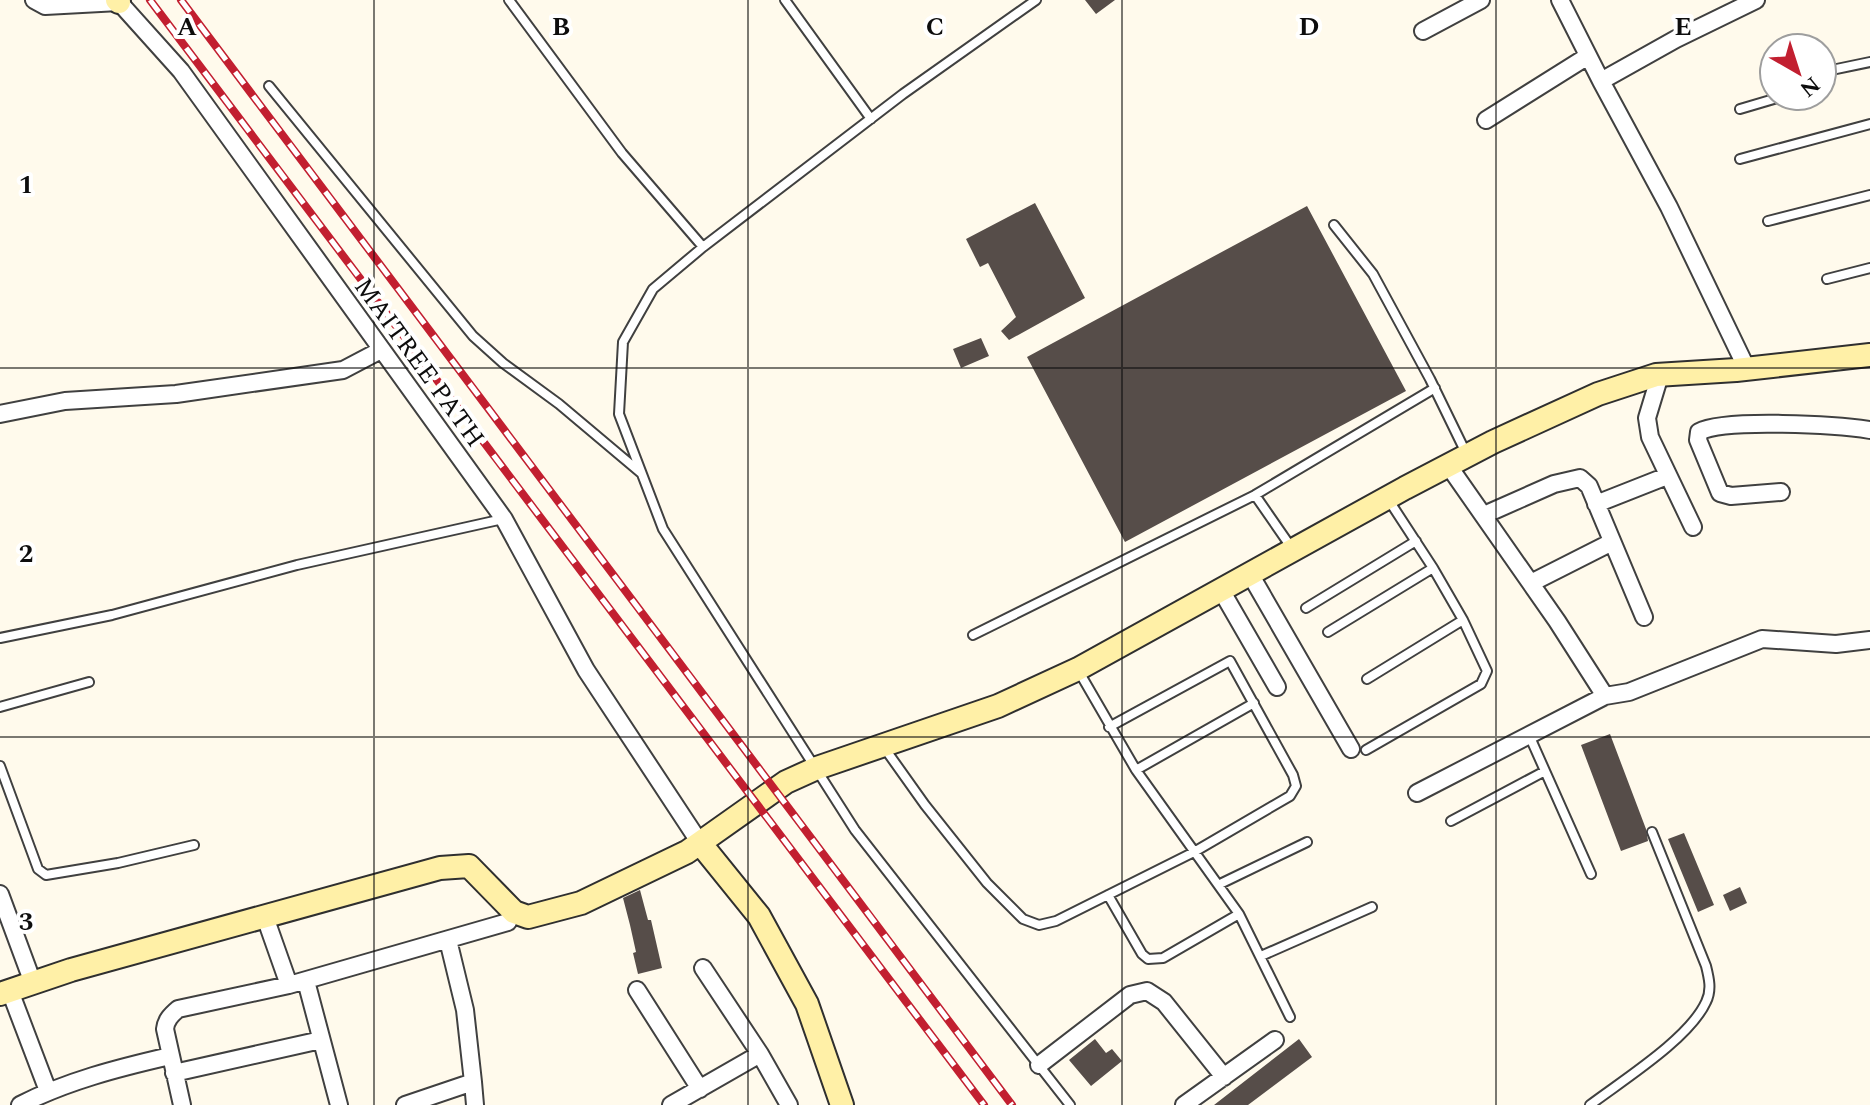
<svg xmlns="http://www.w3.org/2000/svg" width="1870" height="1105" font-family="Spectral,serif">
<rect width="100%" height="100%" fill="#fffaec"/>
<!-- building -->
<path fill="#564d49" d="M1085,0H1115L1096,14Z
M1035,203L1085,298L1009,340L1001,331L1016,317L988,263L980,267L966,239Z
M1307,206L1406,391L1125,542L1027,357Z
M981,338L989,356L961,368L953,349Z
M1610,734L1646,829L1648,841L1621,851L1581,745Z
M1684,833L1714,905L1698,912L1668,839Z
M1740,887L1747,903L1730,911L1723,895Z
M640,890L648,920H651L662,968L638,974L633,953L636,952L630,925L623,898Z
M1095,1039L1106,1053L1112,1049L1122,1061L1091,1086L1069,1060Z
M1299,1039L1312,1057L1248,1105H1214Z"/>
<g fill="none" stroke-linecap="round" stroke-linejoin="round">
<!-- lane casing -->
<g stroke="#404040" stroke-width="12">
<path id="lane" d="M509,0L622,153L703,247
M785,0L871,119
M1036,0L903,94L703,247L653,289L623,342L619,414L663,529L855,830L1070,1105
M1822,72L1870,62
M269,86L473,336L503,363L559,404L641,473
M1740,109L1784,96
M1740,159L1870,124
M1768,221L1870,195
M1334,225L1373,274L1430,379L1467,455
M1827,279L1870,268
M1255,495L1291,547
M1306,608L1416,541
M1328,632L1433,568
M973,635L1255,495L1435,388
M0,638L112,615L297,565L503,519
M1078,670L1136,770L1239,914L1290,1017
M1367,679L1463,620
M0,707L89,682
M1529,735L1591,874
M883,746L925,805L987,883L1023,919L1039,925L1056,921L1194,852L1290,796L1296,786L1293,775L1230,661L1109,727
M1366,750L1481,684L1487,671L1463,620L1433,568L1388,499
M0,766L38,869L46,875L118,863L194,845
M1136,770L1254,703
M1451,821L1545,771
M1220,884L1307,842
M1108,895L1142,954L1148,959L1163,958L1239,914
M1261,956L1372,907
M1590,1105C1623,1080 1689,1039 1706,1002C1712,990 1709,978 1706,966L1652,832"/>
</g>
<!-- street casing -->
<g stroke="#404040" stroke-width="20">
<path id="street" d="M34,0L45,6L119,2L181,71L504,519L586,670L700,843
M1560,0L1601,81
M1423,31L1481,0
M1486,120L1588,56
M1747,369L1669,207L1601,81L1676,39L1756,0
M1660,375L1647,418L1650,437L1693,527
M0,414L65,401L176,394L343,370L381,350
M1448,465L1557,621L1605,696L1629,692L1762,639L1836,644L1870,640
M1781,492L1731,496L1720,493L1698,440L1699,432C1724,418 1839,425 1870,430
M1596,504L1667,476
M1484,515L1554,484L1580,478L1589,486L1644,617
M1250,574L1351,749
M1531,583L1612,542
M1221,590L1277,687
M1417,793L1605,696
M0,894L33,983
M703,968L760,1054L789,1105
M306,981L339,1105
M289,985L508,922
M637,990L700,1089
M10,991L48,1091
M1039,1065L1130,995L1147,991L1164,1002L1224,1077
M174,1073L321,1040
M473,1082L475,1105
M20,1105C67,1081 118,1068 170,1056
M182,1105L165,1029C166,1020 171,1015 178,1009L289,985L265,917
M405,1105L473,1082L465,1010L448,940
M671,1105L760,1054
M1184,1105L1275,1040"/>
</g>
<!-- secondary casing -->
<g stroke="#2f2f2f" stroke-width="26">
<path id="secondary" d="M117,0L119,2
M700,843L759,916L807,1004L842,1105
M0,994L71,970L440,868L469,866L514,912L528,917L581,903L687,852L786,782L817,768L998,706L1078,669L1405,488L1493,442L1598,394L1656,375L1736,370L1870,355"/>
</g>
<!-- lane -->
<use href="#lane" stroke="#fff" stroke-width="8"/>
<!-- street -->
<use href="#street" stroke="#fff" stroke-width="16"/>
<!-- secondary -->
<use href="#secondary" stroke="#fff0a7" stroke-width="22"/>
<!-- rail casing -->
<g stroke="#c21f30" stroke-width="8">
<path id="rail" d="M150,0L984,1105
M181,0L1012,1105"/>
</g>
<!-- rail -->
<use href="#rail" stroke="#fff" stroke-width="5" stroke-dasharray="15" stroke-linecap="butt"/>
</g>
<!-- grid -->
<path fill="none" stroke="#0d0d0d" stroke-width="2" stroke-opacity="0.55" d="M374,0V1105M748,0V1105M1122,0V1105M1496,0V1105M0,368H1870M0,737H1870"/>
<g text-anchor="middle" stroke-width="8" stroke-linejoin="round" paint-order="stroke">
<!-- street labels -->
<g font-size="26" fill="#0d0d0d" stroke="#fff">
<text transform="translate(420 362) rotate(54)" y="9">MAITREE PATH</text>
</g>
</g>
<g font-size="26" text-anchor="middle" font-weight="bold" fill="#0d0d0d" stroke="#fff" stroke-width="8" stroke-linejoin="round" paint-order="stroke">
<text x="187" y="35">A</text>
<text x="561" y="35">B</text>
<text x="935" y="35">C</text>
<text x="1309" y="35">D</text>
<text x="1683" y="35">E</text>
<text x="26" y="193">1</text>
<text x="26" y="562">2</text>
<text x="26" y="930">3</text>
</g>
<!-- north arrow -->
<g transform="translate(1798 72) rotate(141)"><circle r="38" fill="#ffffff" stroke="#9e9e9e" stroke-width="2"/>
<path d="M0-6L14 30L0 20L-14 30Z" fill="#c21f30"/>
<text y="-12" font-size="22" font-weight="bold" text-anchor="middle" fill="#0d0d0d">N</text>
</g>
</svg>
